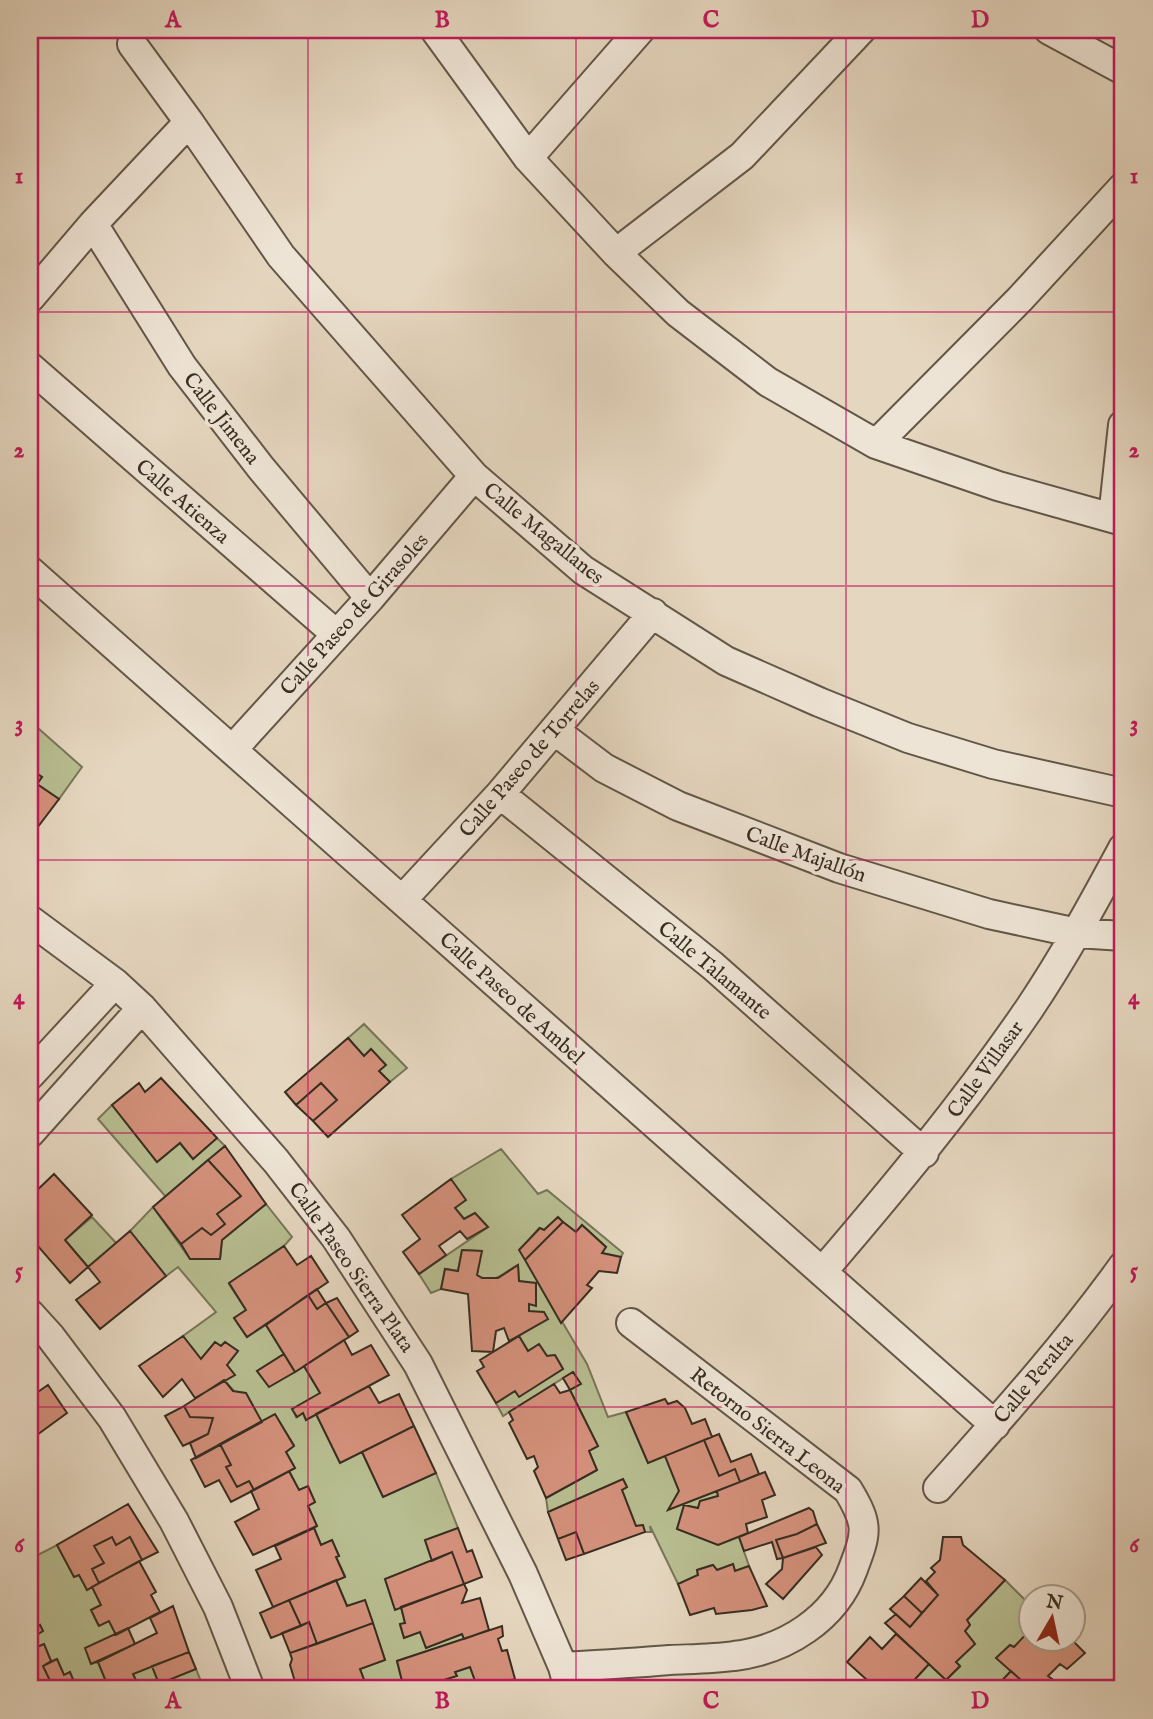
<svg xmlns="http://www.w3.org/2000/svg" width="1153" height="1719" font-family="'IM FELL English',serif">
<rect width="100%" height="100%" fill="#e5d6bf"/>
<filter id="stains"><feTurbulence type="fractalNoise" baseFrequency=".00286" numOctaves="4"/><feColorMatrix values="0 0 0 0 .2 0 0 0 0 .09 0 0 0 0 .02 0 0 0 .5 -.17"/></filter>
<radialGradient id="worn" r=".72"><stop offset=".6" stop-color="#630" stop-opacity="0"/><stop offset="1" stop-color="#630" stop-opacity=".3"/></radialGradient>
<!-- garden -->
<path fill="#b7bd90" stroke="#777558" stroke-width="2" d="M30,721L82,767L59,799L37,784L42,777L30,769Z
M364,1024L407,1068L390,1082L379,1071L385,1065L371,1049L364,1056L348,1038Z
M112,1105L157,1162L180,1143L193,1159L217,1138L225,1146L166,1197L98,1119Z
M501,1149L538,1194L547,1190L623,1253L621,1257L602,1253L606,1247L582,1225L576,1232L558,1218L544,1230L539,1228L520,1250L587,1364L608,1417L626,1412L648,1463L665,1456L679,1491L669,1509L717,1491L718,1496L700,1501L698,1508L684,1506L677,1529L718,1545L739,1537L749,1566L735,1571L733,1564L717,1570L713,1565L697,1570L698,1575L678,1584L650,1526L651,1532H645L642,1525L636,1526L622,1490L627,1487L623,1479L548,1512L546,1498L597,1470L589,1451L598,1446L570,1390L580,1384L573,1372L503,1416L496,1403L515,1391L519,1396L563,1369L555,1355L547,1356L539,1344L528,1351L519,1336L547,1319L529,1311V1304L535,1305V1284L519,1281L518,1265C503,1272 495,1286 477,1275L481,1251L462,1250L458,1271L445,1269L441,1289L431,1293L419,1274L488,1227L475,1213L464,1219L455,1208L451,1179Z
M266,1204L292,1237L284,1246L229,1284L246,1310L234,1318L247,1337L266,1325L284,1354L257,1371L269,1386L304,1366L320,1393L293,1409L296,1417L303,1413L306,1420L316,1414L340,1463L362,1452L383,1497L436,1473L458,1528L425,1540L432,1561L385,1579L395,1609L401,1607L405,1623L400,1625L404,1638L420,1632L426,1648L462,1634L464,1639L397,1661L404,1689H371L369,1684L366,1685L360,1669L385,1660L365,1601L347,1606L336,1580L345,1576L336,1557L339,1556L332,1540L321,1545L314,1528L317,1526L308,1506L315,1502L308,1487L299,1490L289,1471L295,1468L286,1452L294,1445L275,1415L262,1422L224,1380L234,1375L227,1365L238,1351L225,1342L221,1346L215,1342L201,1359L183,1336L216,1312L178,1267L166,1276L130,1231L153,1207L190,1259H220L222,1240Z
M92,1217L117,1244L88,1267L65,1240Z
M57,1545L74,1577L79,1575L87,1589L92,1587L101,1605L91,1610L98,1625L109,1621L116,1635L86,1649L91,1664L98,1662L109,1689H77L70,1673L64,1675L57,1659L51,1661L44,1644L30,1650V1639L43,1631L40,1625L33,1629L30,1623V1581L32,1579L30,1562L35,1570L30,1559Z
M1005,1580L1030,1605V1635L1014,1647L1010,1645L997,1657L1011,1671L994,1689L985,1681L977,1689H906L929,1664L946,1680L960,1667L956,1662L975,1644L965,1631L970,1625L967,1620Z
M152,1666L159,1684L196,1669L204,1689H127L138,1685L133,1674Z
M470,1667L478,1689H414L456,1676L455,1672Z"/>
<!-- building -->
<path fill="#d4907b" stroke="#372d21" stroke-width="2" d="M30,769L42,777L37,784L59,799L34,832L30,830Z
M348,1038L364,1056L371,1049L386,1065L379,1071L390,1082L328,1137L313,1121L337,1100L321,1083L296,1105L285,1092Z
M161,1078L217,1138L193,1159L180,1143L157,1162L112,1105L139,1083L145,1092Z
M321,1083L337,1100L313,1121L296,1105Z
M225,1146L266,1204L222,1240L220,1259H190L181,1244L202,1228L211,1235L225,1224L217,1214L241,1196L208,1160Z
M208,1160L241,1196L217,1214L225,1224L211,1235L202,1228L181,1244L153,1207Z
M54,1174L92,1215L65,1240L88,1267L70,1283L30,1237V1197Z
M451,1179L466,1200L455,1208L464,1219L475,1213L488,1227L467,1239L460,1231L439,1246L446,1255L419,1274L403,1252L420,1239L402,1215Z
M558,1217L563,1222L525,1260L519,1250L540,1228L544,1230Z
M563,1222L576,1232L582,1225L606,1247L602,1253L621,1257L617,1273L599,1271L587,1285L592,1288L561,1323L525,1260Z
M130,1231L166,1276L100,1329L76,1300L100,1282L88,1267Z
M284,1246L297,1265L311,1256L328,1282L247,1337L234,1318L246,1310L229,1283Z
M462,1250L482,1251L477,1275L482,1278H498L518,1265L519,1281L536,1283V1306L529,1304V1311L544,1312L548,1319L509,1341L504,1328L496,1331L493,1352L472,1351L468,1294L441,1289L445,1269L458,1271Z
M317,1289L326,1303L317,1309L308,1295Z
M308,1295L317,1309L326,1303L349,1337L295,1372L266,1325Z
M337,1298L358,1331L349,1337L326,1303Z
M183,1336L201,1359L215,1342L221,1346L225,1342L238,1351L227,1365L235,1375L195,1398L182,1379L163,1397L139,1366Z
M519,1336L528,1351L539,1344L547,1356L555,1355L563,1369L519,1397L515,1391L496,1403L477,1371L484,1367L480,1360Z
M344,1340L352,1355L371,1345L389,1375L306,1420L303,1413L297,1417L292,1409L320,1393L304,1366Z
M284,1354L295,1372L269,1387L257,1371Z
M573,1372L581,1384L570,1390L563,1378Z
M224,1380L233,1391L246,1393L262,1422L196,1458L190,1443L208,1434L213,1418L190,1417L184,1406Z
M554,1384L560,1393L570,1390L598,1446L589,1451L597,1470L546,1498L534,1471L538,1467L534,1456L527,1459L509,1423L513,1420L509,1412Z
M48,1385L67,1413L30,1440V1393L35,1394Z
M369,1386L379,1403L399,1394L414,1426L340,1463L316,1414Z
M665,1399L668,1404L677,1401L685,1408L692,1424L705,1419L712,1437L648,1463L626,1412Z
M184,1406L190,1417L213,1418L208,1434L183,1446L165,1416Z
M275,1414L294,1446L286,1452L295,1468L254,1490L249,1481L237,1487L226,1467L231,1465L220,1444Z
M414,1426L436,1473L383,1497L362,1452Z
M719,1434L731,1462L751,1454L759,1474L740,1482L735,1469L719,1476L704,1440Z
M704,1440L719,1476L735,1469L740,1482L668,1510L679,1491L665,1456Z
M220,1444L231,1465L226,1467L237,1487L249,1481L254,1490L231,1502L219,1480L205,1487L191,1460Z
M289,1471L299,1490L308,1486L315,1502L308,1506L317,1526L253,1555L235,1522L259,1509L251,1491Z
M765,1472L775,1495L762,1500L767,1517L746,1524L748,1533L718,1545L677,1529L684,1505L698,1508L700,1501L718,1496L717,1491Z
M623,1479L627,1487L622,1490L636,1526L643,1525L645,1532L584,1554L576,1532L558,1539L548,1512Z
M128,1504L158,1552L142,1560L130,1537L116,1545L112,1537L94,1546L104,1563L92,1569L99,1583L87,1590L79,1575L74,1577L57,1545Z
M809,1508L813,1511L817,1524L797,1534L776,1540L783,1558L777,1559L772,1542L744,1551L739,1537Z
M817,1524L826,1543L783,1558L776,1540L797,1534Z
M314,1528L321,1545L332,1540L339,1556L336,1557L345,1577L273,1607L256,1570L281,1559L275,1546Z
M458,1528L467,1552L472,1550L482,1577L464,1584L452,1552L432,1561L425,1540Z
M576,1532L584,1554L566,1560L558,1539Z
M112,1537L116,1545L130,1537L142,1560L99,1583L92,1569L104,1563L94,1546Z
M943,1537H961L963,1545L1005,1580L967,1620L970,1625L965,1631L975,1644L956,1662L960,1666L946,1680L885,1623L896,1614L910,1627L938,1595L926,1581L935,1572L931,1568L940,1560Z
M816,1547L822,1555L783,1599L766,1584L782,1569L783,1558Z
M452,1552L464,1584L395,1610L385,1579Z
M139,1561L156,1592L151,1595L160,1612L116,1635L109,1621L99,1626L91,1610L101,1605L92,1587Z
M733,1564L735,1571L749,1566L767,1606L752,1610L716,1614L714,1608L690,1615L678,1584L698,1575L697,1570L713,1565L717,1570Z
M921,1578L938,1595L922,1613L904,1596Z
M336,1580L347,1606L365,1600L373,1623L317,1644L309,1622L301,1626L289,1600Z
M464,1584L467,1590L462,1603L480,1598L489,1630L464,1639L462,1634L426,1648L420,1632L404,1638L400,1624L405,1623L401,1607Z
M904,1596L922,1613L910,1627L890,1609Z
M289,1600L301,1626L271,1638L260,1613Z
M173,1606L189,1652L133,1674L138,1685L127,1689H109L98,1662L157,1633L150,1618Z
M309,1622L317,1644L290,1653L282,1633Z
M30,1623L33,1629L40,1625L43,1631L30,1639Z
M373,1623L385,1660L360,1669L366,1685L353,1689H305L303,1683L296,1685L290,1665L292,1659L290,1653Z
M502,1626L503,1636L498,1639L502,1651L507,1650L515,1679L478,1689L470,1667L455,1672L457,1676L414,1689H404L397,1661Z
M128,1628L135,1644L91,1664L85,1648Z
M1027,1633L1030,1635V1638H1070L1085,1653L1067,1669L1060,1664L1048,1676L1052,1679L1044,1689H1031L996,1658L1010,1645L1014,1647Z
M896,1634L929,1664L906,1689H877L847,1662L870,1637L882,1649Z
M44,1644L51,1661L43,1666L54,1689H30V1650Z
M189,1652L196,1669L159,1684L152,1666Z
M57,1659L64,1675L70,1672L77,1689H54L43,1666Z
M1011,1671L1031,1689H994Z
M515,1679L518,1689H498L496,1685Z
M985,1681L994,1689H977Z"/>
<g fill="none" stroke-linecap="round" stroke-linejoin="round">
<!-- minor casing -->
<g stroke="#625748" stroke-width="32">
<path id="minor" d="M435,30L528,158L616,253L678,313L768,382L876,444L998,486L1123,521
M1049,30L1123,70
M132,44L189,122L281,256L474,476L583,570L726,661L819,702L908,738L993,764L1123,793
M528,158L640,30
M93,224L182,366L261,468L370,598
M616,253L742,156L861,30
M30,298L93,224L189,122
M30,367L336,634
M876,444L1020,299L1123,187
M1113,518L1123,425
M30,571L995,1425
M554,730L604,768L678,806L839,868L989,914L1077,933L1123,936
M232,750L370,598L474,476
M500,794L713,966L924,1153
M402,900L500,794L653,613
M30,920L115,983L142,1008L276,1161L336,1238L418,1364L523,1574L563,1667L569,1689
M30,1075L115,983
M30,1133L142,1008
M822,1272C895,1187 966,1101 1029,1009C1064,957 1094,902 1123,848
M30,1314L50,1336L112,1418L174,1521L218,1607L250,1689
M938,1488C1002,1416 1067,1344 1123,1266
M563,1667C599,1665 634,1663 670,1660C691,1659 713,1659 734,1656C785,1650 835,1619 853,1569C867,1532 869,1525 848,1490L631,1323"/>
</g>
<!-- minor -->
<use href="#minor" stroke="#eee4d5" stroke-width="28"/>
</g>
<!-- grid -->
<path fill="none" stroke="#c2185b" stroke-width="2" stroke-opacity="0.55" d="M308,30V1689M576,30V1689M846,30V1689M30,312H1123M30,586H1123M30,860H1123M30,1133H1123M30,1407H1123"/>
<g text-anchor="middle" stroke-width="7" stroke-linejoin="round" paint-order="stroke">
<!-- street labels -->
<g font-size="21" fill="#372d21" stroke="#eee4d5">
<text transform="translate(222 418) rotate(52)" y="7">Calle Jimena</text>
<text transform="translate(183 501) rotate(41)" y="7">Calle Atienza</text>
<text transform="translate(544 533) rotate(39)" y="7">Calle Magallanes</text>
<text transform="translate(354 614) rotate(-48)" y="7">Calle Paseo de Girasoles</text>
<text transform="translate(529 758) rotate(-49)" y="7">Calle Paseo de Torrelas</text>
<text transform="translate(806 854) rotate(20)" y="7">Calle Majallón</text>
<text transform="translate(715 970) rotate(40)" y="7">Calle Talamante</text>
<text transform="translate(512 998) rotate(42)" y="7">Calle Paseo de Ambel</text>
<text transform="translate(985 1069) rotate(-54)" y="7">Calle Villasar</text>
<text transform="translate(352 1267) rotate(55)" y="7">Calle Paseo Sierra Plata</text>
<text transform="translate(1033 1378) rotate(-50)" y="7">Calle Peralta</text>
<text transform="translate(768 1430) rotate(38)" y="7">Retorno Sierra Leona</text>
</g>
</g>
<!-- margin -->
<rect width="1153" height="1719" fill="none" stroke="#e5d6bf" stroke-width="77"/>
<!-- north arrow -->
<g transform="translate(1052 1618) rotate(9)"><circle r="33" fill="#eee4d5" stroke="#a59b8d" stroke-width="2"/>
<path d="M0-5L12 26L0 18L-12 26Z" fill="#8f2418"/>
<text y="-10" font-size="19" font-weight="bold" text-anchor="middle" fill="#372d21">N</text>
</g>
<rect x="38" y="38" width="1076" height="1642" fill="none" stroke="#c2185b" stroke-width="2.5"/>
<g font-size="23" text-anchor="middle" font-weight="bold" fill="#c2185b">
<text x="173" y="27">A</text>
<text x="442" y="27">B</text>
<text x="711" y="27">C</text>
<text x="980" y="27">D</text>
<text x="19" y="183">1</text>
<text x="1134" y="183">1</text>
<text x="19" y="457">2</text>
<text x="1134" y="457">2</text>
<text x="19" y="731">3</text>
<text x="1134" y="731">3</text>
<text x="19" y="1004">4</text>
<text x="1134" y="1004">4</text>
<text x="19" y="1278">5</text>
<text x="1134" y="1278">5</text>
<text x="19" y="1552">6</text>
<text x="1134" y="1552">6</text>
<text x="173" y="1708">A</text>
<text x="442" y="1708">B</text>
<text x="711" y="1708">C</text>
<text x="980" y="1708">D</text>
</g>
<rect width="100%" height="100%" filter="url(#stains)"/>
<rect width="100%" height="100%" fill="url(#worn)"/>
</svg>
